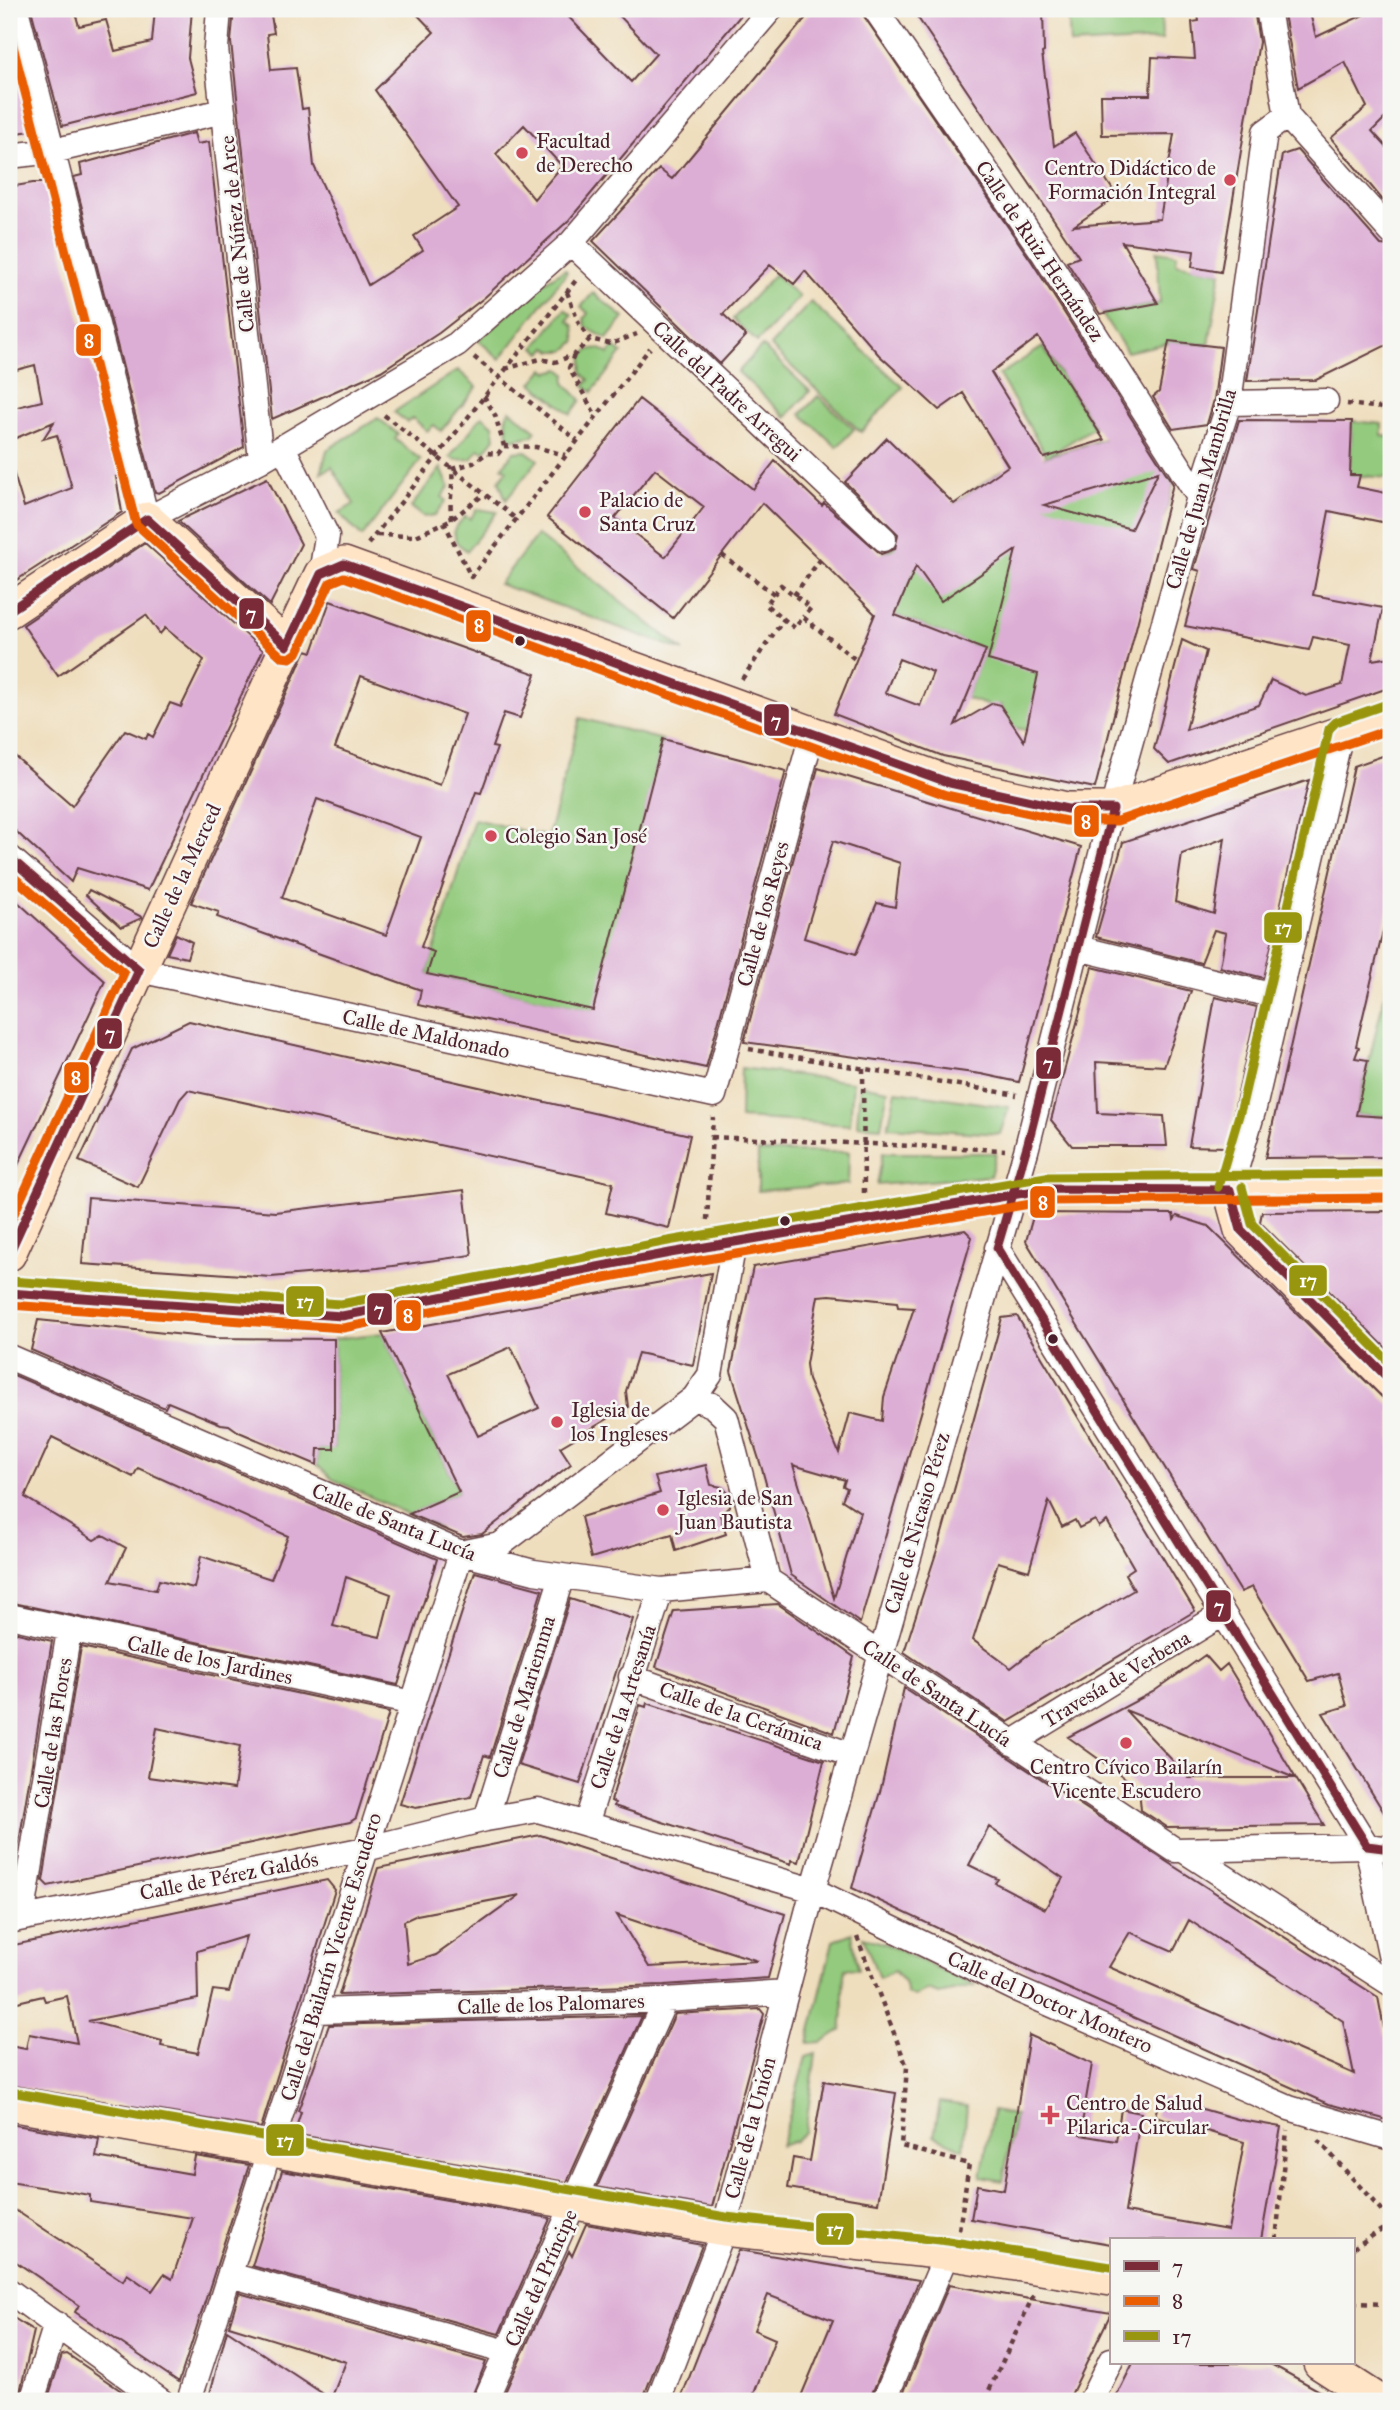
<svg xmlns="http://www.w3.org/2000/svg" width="1400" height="2410" font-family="'IM FELL Great Primer',serif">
<rect width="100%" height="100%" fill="#f6f6f2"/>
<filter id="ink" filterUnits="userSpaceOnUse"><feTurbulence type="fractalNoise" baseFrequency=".0143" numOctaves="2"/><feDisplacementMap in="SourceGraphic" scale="14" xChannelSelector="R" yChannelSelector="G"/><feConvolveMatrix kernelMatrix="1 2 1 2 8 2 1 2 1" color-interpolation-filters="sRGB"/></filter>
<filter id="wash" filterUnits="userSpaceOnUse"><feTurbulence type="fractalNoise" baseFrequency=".00686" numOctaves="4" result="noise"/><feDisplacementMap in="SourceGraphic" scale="28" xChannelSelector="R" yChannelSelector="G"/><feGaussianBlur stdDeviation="1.57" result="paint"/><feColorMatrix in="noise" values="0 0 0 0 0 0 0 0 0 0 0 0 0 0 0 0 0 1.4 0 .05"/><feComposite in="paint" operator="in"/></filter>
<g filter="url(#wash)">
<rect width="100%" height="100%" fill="#efdebd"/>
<!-- green -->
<path fill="#93ca7d" stroke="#6e7454" stroke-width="2" d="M1068,9H1161L1162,40L1070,45Z
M1157,251L1177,254L1176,263L1221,272L1209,345L1173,342L1127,352L1102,314L1160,303Z
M565,269L567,272L500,359L478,340L546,281Z
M775,274L799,297L757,342L733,319Z
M593,293L624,318L607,339L586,327L584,319L588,313L581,307Z
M811,302L903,387L861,432L770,346Z
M565,309L572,315L568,320L574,326L576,341L565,351H552L547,347L542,353L535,347Z
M762,346L810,391L786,417L738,372Z
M614,347L622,353L592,392L584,386L589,380L582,373L583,356C590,346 600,347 609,354Z
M1043,347L1094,427L1048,456L1141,428L1174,480L1166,511L1073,739L1000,725L1004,711L1001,705L989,706L966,698L985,650L895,615L876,559L1001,471L1047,457L999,375Z
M544,369L549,372L560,369L566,374L565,383L581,400L571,414L532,383Z
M458,370L477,387L441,431L434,425L427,431L413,418L407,422L394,412Z
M818,396L854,429L837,447L801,414Z
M510,410L536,431L532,436L509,440L506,417Z
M482,416L493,425L495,438L484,452L479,449L471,459L455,460L450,457Z
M378,418L398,434L395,439L421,460L362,537L339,513L354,504L332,467L321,473L327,450Z
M1352,421L1382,424V436L1391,437V478L1346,475L1350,463Z
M526,451L538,460L506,500L499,481L507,470L502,467L514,452Z
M441,468L449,487L442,497L446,501L435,515L424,517L411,507Z
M477,509L497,512L467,551L456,542L454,530L465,516L470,519Z
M537,535L684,651L499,584Z
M580,718L663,740L595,1011L427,974L474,819L548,837Z
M1390,972L1391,1117L1356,1115L1357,1112Z
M741,1068L853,1082L850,1125L740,1118Z
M860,1085L888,1090L881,1127L857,1125Z
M896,1091L1009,1107L1000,1134L888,1127Z
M758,1152H849L848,1184L758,1191Z
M883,1153H996L990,1176L877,1185Z
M382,1333L459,1492L413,1513L441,1530L332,1479L317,1465L318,1449L334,1448V1339Z
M852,1933L858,1969L845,1968C841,1990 845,2009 841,2030L822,2042L808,2043L833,1941Z
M863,1937L886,1944L975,1986L939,1994L927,1990L914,1997L907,1994L904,1982L894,1971L879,1978Z
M816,2054L805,2132L795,2141L781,2146L806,2057Z
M940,2102L967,2106L963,2149L934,2136Z
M993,2111L1015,2115L1003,2181L981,2177Z"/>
<g id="blocks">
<!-- building -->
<path fill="#ddaed5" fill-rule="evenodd" d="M31,9H74L79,26L106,20L115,51L152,42L155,9H192L188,58L197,92L62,126Z
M234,9H270L274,33L267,34L271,70L296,68L302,109L308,108L314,166L368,285L423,250L414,236L458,207L375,90L434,32L412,9H561L631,82L656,54L613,9H746L569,220L485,297L439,333L381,371L272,419L231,42ZM524,125L562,166L534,199L496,154Z
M813,9H859L1032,262L1173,484L1095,788L943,756L834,714L875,614L762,503L673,618L547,517L639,399L753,489L775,461L822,506L824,503L881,554L895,549L898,534L845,482L887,438L954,504L1008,466L963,393L939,410L879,355L805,271L794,284L770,265L723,314L746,336L720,364L593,241L659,169L672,179ZM1038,337L1104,440L1044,458L991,372ZM655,469L704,507L665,557L615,518ZM1158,472L1131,529L1044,505ZM1016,550L988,660L1038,674L1024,741L1000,705L993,703L955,725L986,650L895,615L916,566L941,601ZM899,659L933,672L920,706L885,693Z
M912,9H1043L1044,52L1042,53L1054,146L1075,133L1117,196L1074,226L1160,219L1174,134L1102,135L1101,95H1150L1152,57L1195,59L1192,22L1199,21L1197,9H1254L1259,42L1221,272L1192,267L1194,251L1122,242L1158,303L1100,314L1067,262L1079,257Z
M1283,9H1309L1316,37L1376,9H1391V112L1372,131L1391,152V210L1331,138L1367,107L1345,62L1298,88Z
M9,41L32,131L9,134Z
M194,133L197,144L209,142L244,447L159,493L155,492L74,177L82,175L80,164Z
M1297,150L1381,245L1391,246V343L1316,380L1247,381L1282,155Z
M33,183H45L121,479L116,477L122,512L9,585V472L13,471L24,507L72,488L57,435L43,439L54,422L9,441V409L42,401L35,365L9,372V338L16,336L9,297V187Z
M1169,341L1221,347L1214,400L1207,424L1173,429L1153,397L1159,392Z
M1239,420L1352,421L1350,475H1360L1357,487L1391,494V524L1329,511L1313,595L1383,608L1372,660L1391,657V687L1169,764L1154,749L1182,640L1206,651L1186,730L1259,705L1271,680L1306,696L1342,685L1350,645L1313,637L1309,650L1185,626L1200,571L1194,569Z
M267,478L301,544L270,605L178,521Z
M145,543L263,650L148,890L77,868L71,882L9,825V751L72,806L125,730L146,739L148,734L153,737L170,703L181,707L204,660L165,628L160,634L146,615L58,676L23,625Z
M330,601L536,674L520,718L504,713L492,747L497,748L481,793L476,792L421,947L434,952L427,974L593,1010L663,739L786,771L706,1068L418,1005L421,990L217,917L219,912L191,903L306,650L312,652ZM361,676L465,714L440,785L335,748ZM317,799L421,837L386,935L282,898Z
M1391,753V905H1389L1356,1046L1359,1047L1355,1058L1368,1060L1356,1115L1386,1117V1131H1391V1157L1265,1158L1354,766Z
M818,768L1081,847L1019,1082L981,1074L744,1042ZM833,841L900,863L895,907L877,903L856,954L804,938Z
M1309,780L1264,978L1220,967L1226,933L1214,930L1201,963L1096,937L1123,842ZM1225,838L1214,914L1175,902L1182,854Z
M89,890L142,917V918L121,927L86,895Z
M9,894L105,981L9,1184Z
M176,934L192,942L187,958L167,954Z
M1092,967L1191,991L1164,1066L1096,1062L1098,1113L1164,1116L1167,1146H1072L1051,1120Z
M1215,997L1257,1007L1226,1147L1189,1146Z
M189,1021L690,1135L669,1228L606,1213L613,1183L188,1090L180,1099L138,1187L79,1161L132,1049Z
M464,1190L472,1255L378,1268L271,1277L82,1264L88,1198L275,1212Z
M1391,1211V1353L1260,1222L1262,1212Z
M1034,1213L1173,1214L1174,1220L1177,1216L1208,1226L1391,1406V1824L1323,1713L1347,1706L1338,1673L1309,1681L1252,1587L1241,1592L1026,1241Z
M965,1230L972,1237L860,1623L791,1575L762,1469L731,1371L753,1267ZM830,1295L897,1302L898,1307L914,1308L884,1397L882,1421L850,1413L839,1453L808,1380L806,1364L818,1296ZM793,1465L845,1480L843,1486L847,1488L842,1500L860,1512L834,1598Z
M711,1273L693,1365L638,1353L626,1391L628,1407L560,1447L571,1464L482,1534L463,1537L409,1514L459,1492L382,1333ZM511,1347L539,1408L478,1436L448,1374Z
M1017,1316L1195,1611L1008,1722L904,1652L939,1544L1002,1318ZM1049,1501L1062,1527L1075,1520L1079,1528L1095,1520L1099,1527L1107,1521L1134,1568L1125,1574L1134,1590L1043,1643L1011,1668L973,1640L998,1562L1029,1571Z
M38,1320L214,1338L334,1339V1449H318L317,1465L239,1432L229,1425L221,1424L168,1402L165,1408L31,1350Z
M9,1373L437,1559L398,1685L9,1602ZM52,1437L133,1477L138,1468L288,1536L271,1579L201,1556L194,1588L159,1580L156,1590L110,1581L126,1548L103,1535L94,1540L25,1497ZM346,1577L391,1594L380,1637L333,1626Z
M706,1465L711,1485L722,1487L730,1495V1506L720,1515L726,1534L676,1551L672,1534L591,1558L581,1517L660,1493L655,1477Z
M475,1572L542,1590L490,1757L484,1755L471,1797L416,1808L400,1804Z
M570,1599L633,1619L580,1784L518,1765Z
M778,1604L854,1657L834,1733L656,1667L674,1611Z
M9,1631L52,1641L17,1855L9,1847Z
M81,1647L389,1713L356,1818L350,1822L48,1886L43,1881ZM157,1728L240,1746L234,1789L148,1777Z
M1205,1655L1219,1671L1227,1664L1324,1825L1167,1827L1141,1810L1139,1788L1068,1737L1153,1692ZM1125,1710L1295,1778H1189Z
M904,1688L1167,1862L1378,1997L1391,2065V2121L1329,2104L1031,1972L852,1888L881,1788ZM989,1827L1063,1878L1045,1909L995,1883L998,1879L969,1865ZM1189,1920L1343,2021L1354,2074L1109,1967L1130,1932L1173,1951Z
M647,1703L824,1761L799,1862L792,1860L791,1864L614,1806L615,1803L611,1801L640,1705L646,1707Z
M540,1835L785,1914L768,1978L664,1985L339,1995L378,1868ZM520,1895L436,1955L408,1964L404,1921L417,1915ZM617,1915L653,1927L758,1961L649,1967Z
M327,1880L335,1890L261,2128L9,2085V2046L26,2049L29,2034L77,2043L67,1996L45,2001L43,1996L9,2004V1946ZM246,1936L229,1992L213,1990L198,2053L161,2046L162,2041L88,2021L198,1999L197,1951Z
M760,2009L764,2014L712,2207L597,2187L675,2014Z
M642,2016L567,2182L294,2134L301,2112L298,2111L329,2025Z
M1029,2035L1092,2064L1080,2135L1116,2141L1121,2109L1141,2113L1125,2212L1228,2230L1244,2142L1155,2116L1160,2097L1241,2120L1281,2127L1261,2240H1111V2244L971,2219L977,2185L1004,2190Z
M824,2081L896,2093L878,2203L788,2188L793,2158L810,2161Z
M9,2124L99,2139L96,2157L192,2174L195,2156L249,2165L179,2382L75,2312L79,2305L9,2257V2206L123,2281L127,2274L152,2291L164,2274L172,2279L193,2218L90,2202V2195L9,2182Z
M282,2171L550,2218V2219L499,2334L252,2266Z
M586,2224L702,2245L642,2401H501L569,2251L572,2256Z
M739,2250L919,2280L869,2401H799L833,2320L768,2295L754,2330L775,2339L751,2401H680Z
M949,2285L1111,2313L1068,2401H900Z
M239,2293L486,2362L470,2401H208L227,2330L331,2399L346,2362L229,2326Z
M9,2315L34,2331L18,2401H9Z
M67,2354L95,2373L136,2401H47L62,2355Z
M1133,2363H1269L1338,2401H1114Z"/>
</g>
</g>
<g filter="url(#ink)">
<use href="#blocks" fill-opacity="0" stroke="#633c41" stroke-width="2"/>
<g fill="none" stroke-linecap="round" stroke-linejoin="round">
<!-- street casing -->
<g stroke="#633c41" stroke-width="27">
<path id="street" d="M16,9L147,519L261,460L457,344L571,243L771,9
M219,9L216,48L261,460
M875,9L1044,254L1199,497
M1268,9L1287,116
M1287,116L1391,232
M9,156L53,151L223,111
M571,243L884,539
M1229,403L1326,401
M283,447L327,536L321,574
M9,857L139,970L714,1095L812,734
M1078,948L1279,997
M1230,1190L1254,1108L1341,733
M997,1248L1367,1846L1391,1958
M9,1357L461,1553L534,1572L661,1590L768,1580L1175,1850L1367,1846L1391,1849
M694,1398L712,1405L726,1418L768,1580
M9,1616L413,1703
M631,1677L851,1755
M1012,1743L1221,1615
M486,1819L562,1576
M586,1824L661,1590
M1183,1850L1391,1984
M22,1918L69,1631
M9,1921L365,1849L486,1819L538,1810L813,1890L1018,1990L1289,2108L1391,2138
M315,2011L665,2000L786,1992
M230,2275L507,2352
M9,2291L161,2401
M32,2401L56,2324
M189,2401L461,1553L500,1545L694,1398L710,1375L734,1243
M485,2401L665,2000
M658,2401L724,2229L813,1890L1026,1151L1118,787L1199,497L1229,403L1265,132L1287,116
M884,2401L947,2253
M1091,2401L1111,2360"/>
</g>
<!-- secondary casing -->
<g stroke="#633c41" stroke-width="36">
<path id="secondary" d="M9,611L147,519L287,646
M1230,1190L1241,1230L1391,1381
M9,1254L287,646L321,574L344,564L950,783L1067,809H1113L1391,716
M9,1293L342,1316L670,1253L1047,1189L1391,1186
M9,2104L724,2229L947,2253L1111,2279
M1320,2363L1379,2401"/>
</g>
<!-- path -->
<path stroke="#633c41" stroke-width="4.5" stroke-dasharray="5 5" stroke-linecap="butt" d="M567,292L579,324L590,339
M574,355L569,368L596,416
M474,357L577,440
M505,369L540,359L555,362L574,355L590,339L611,344L637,334
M484,396L495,415L504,446
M1347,404L1391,409
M384,415L515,518
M452,519C448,501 454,487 452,469L473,463L487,453L498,454L504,446L536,447L565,455
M444,522L471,577L650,348
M377,535L416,536L452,519L483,495
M368,544L577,279
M722,555L774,594L766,605L795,628L803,617L856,660
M774,594L781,585L811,608L803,617
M794,595L820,560
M742,679L784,619
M749,1049L1017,1095
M863,1068L864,1194
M712,1137L1005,1150
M707,1220L713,1117
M857,1937L907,2067L901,2146L969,2164L959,2230
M1318,2140L1391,2221
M1276,2240L1287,2130
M1353,2248L1391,2224
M1353,2303L1391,2304
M985,2399L1035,2292"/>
<!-- street -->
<use href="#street" stroke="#fff" stroke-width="24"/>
<!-- secondary -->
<use href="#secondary" stroke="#ffe4c6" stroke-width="33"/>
<!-- bus-1 casing -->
<g stroke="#f6f6f2" stroke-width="14">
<path id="bus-1" d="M9,611L147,519L287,646L321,574L344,564L950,783L1067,809H1113L1028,1143L997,1248L1367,1846L1391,1849
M9,857L139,970L9,1254
M9,1293L342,1316L670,1253L1047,1189L1230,1190L1241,1230L1391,1381"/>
</g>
<!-- bus-2 casing -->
<g stroke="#f6f6f2" stroke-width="14">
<path id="bus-2" d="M9,30L136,524L282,657L290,658L297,653L330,583L344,577L946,795L1066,821H1117L1391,729
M9,873L124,973L9,1225
M9,1305L343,1328L672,1265L1048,1201L1391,1198"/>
</g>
<!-- bus-3 casing -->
<g stroke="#f6f6f2" stroke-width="14">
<path id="bus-3" d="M1218,1187L1242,1105L1329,729L1336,722L1387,704
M1242,1187L1252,1224L1391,1364
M10,1281L341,1304L668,1241L1046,1177L1391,1174
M11,2092L726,2217L948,2241L1111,2267"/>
</g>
<!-- bus-1 -->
<use href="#bus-1" stroke="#7a2b37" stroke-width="9"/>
<!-- bus-2 -->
<use href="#bus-2" stroke="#ea5d00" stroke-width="9"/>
<!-- bus-3 -->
<use href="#bus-3" stroke="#98950f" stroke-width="9"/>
</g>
</g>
<!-- markers -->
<g fill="#d1495b" stroke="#f6f6f2" stroke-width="2.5">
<circle cx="522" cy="153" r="7"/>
<circle cx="1230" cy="180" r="7"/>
<circle cx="585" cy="512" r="7"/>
<circle cx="491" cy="836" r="7"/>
<circle cx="557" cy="1422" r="7"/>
<circle cx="663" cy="1510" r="7"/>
<circle cx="1126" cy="1743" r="7"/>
<path d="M1046.5 2104.5h7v7h7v7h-7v7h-7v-7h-7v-7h7z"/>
</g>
<g fill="#4a1f2b" stroke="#f6f6f2" stroke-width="2.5">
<circle cx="520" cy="641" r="6"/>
<circle cx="785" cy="1221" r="6"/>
<circle cx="1053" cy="1339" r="6"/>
</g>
<g text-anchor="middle" stroke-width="5" stroke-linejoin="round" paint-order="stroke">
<!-- poi labels -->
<g font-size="21" fill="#4a1f2b" stroke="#f6f6f2" text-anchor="start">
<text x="536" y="148">Facultad<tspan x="536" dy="24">de Derecho</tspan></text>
<text x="1216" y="175" text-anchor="end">Centro Didáctico de<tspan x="1216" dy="24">Formación Integral</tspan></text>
<text x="599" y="507">Palacio de<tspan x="599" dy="24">Santa Cruz</tspan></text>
<text x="505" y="843">Colegio San José</text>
<text x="571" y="1417">Iglesia de<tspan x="571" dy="24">los Ingleses</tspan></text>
<text x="677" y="1505">Iglesia de San<tspan x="677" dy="24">Juan Bautista</tspan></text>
<text x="1126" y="1774" text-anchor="middle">Centro Cívico Bailarín<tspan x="1126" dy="24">Vicente Escudero</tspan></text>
<text x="1066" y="2110">Centro de Salud<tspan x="1066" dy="24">Pilarica-Circular</tspan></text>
</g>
<!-- street labels -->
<g font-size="21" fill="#4a1f2b" stroke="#f6f6f2">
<text transform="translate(237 234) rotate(-96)" y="7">Calle de Núñez de Arce</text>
<text transform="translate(1040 251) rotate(56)" y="7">Calle de Ruiz Hernández</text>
<text transform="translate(727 391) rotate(43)" y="7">Calle del Padre Arregui</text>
<text transform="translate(1201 489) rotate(-74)" y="7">Calle de Juan Mambrilla</text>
<text transform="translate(182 876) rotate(-65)" y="7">Calle de la Merced</text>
<text transform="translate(763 914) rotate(-75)" y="7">Calle de los Reyes</text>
<text transform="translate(426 1034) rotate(12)" y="7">Calle de Maldonado</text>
<text transform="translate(394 1522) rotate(22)" y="7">Calle de Santa Lucía</text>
<text transform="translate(917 1523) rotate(-74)" y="7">Calle de Nicasio Pérez</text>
<text transform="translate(210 1660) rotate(12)" y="7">Calle de los Jardines</text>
<text transform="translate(1116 1679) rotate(-31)" y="7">Travesía de Verbena</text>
<text transform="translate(937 1693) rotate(34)" y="7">Calle de Santa Lucía</text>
<text transform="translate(524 1697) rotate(-73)" y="7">Calle de Mariemma</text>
<text transform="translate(623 1707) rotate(-72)" y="7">Calle de la Artesanía</text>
<text transform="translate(741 1716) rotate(19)" y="7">Calle de la Cerámica</text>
<text transform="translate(53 1733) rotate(-81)" y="7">Calle de las Flores</text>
<text transform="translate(229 1876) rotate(-11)" y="7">Calle de Pérez Galdós</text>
<text transform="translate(331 1957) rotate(-73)" y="7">Calle del Bailarín Vicente Escudero</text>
<text transform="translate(1050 2002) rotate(24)" y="7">Calle del Doctor Montero</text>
<text transform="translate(551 2004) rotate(-2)" y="7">Calle de los Palomares</text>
<text transform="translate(750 2128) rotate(-75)" y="7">Calle de la Unión</text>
<text transform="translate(541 2278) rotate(-66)" y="7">Calle del Príncipe</text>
</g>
</g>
<g stroke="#f6f6f2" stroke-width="2.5">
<rect x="75" y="323" width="27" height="34" rx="7" fill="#ea5d00"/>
<rect x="238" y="597" width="27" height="33" rx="7" fill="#7a2b37"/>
<rect x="465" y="609" width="27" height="34" rx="7" fill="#ea5d00"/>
<rect x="763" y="703" width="27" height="34" rx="7" fill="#7a2b37"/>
<rect x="1073" y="804" width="27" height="34" rx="7" fill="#ea5d00"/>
<rect x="1263" y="911" width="40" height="33" rx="7" fill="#98950f"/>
<rect x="96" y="1017" width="27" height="33" rx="7" fill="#7a2b37"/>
<rect x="1035" y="1046" width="27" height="34" rx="7" fill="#7a2b37"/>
<rect x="63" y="1061" width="27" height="33" rx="7" fill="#ea5d00"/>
<rect x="1029" y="1185" width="27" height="34" rx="7" fill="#ea5d00"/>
<rect x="1288" y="1264" width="40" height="33" rx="7" fill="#98950f"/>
<rect x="285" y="1285" width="40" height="33" rx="7" fill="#98950f"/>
<rect x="366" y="1292" width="27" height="34" rx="7" fill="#7a2b37"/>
<rect x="395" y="1299" width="27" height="33" rx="7" fill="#ea5d00"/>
<rect x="1205" y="1589" width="27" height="34" rx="7" fill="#7a2b37"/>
<rect x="265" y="2123" width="40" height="34" rx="7" fill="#98950f"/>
<rect x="815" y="2212" width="40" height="34" rx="7" fill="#98950f"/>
</g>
<g font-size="19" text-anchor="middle" font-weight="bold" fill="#fff">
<text x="89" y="347">8</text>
<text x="251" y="620">7</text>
<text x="479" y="632">8</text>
<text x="776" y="727">7</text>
<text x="1086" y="828">8</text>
<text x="1283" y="934">17</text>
<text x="110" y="1040">7</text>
<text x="1048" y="1070">7</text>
<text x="76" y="1084">8</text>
<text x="1043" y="1209">8</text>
<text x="1308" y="1287">17</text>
<text x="305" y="1308">17</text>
<text x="379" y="1316">7</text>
<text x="408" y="1322">8</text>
<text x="1219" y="1613">7</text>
<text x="285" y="2147">17</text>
<text x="835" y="2236">17</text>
</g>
<!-- margin -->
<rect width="1400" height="2410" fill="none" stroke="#f6f6f2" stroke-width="35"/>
<!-- legend -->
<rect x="1110" y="2238" width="245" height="126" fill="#f6f6f2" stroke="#b1a0a2" stroke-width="2"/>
<rect x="1124" y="2261" width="35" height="10" fill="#7a2b37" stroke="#b1a0a2" stroke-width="2"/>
<text x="1172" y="2274" font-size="21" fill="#4a1f2b">7</text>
<rect x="1124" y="2296" width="35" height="10" fill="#ea5d00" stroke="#b1a0a2" stroke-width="2"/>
<text x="1172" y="2308" font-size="21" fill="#4a1f2b">8</text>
<rect x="1124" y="2331" width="35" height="10" fill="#98950f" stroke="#b1a0a2" stroke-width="2"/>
<text x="1172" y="2344" font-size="21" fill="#4a1f2b">17</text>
</svg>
